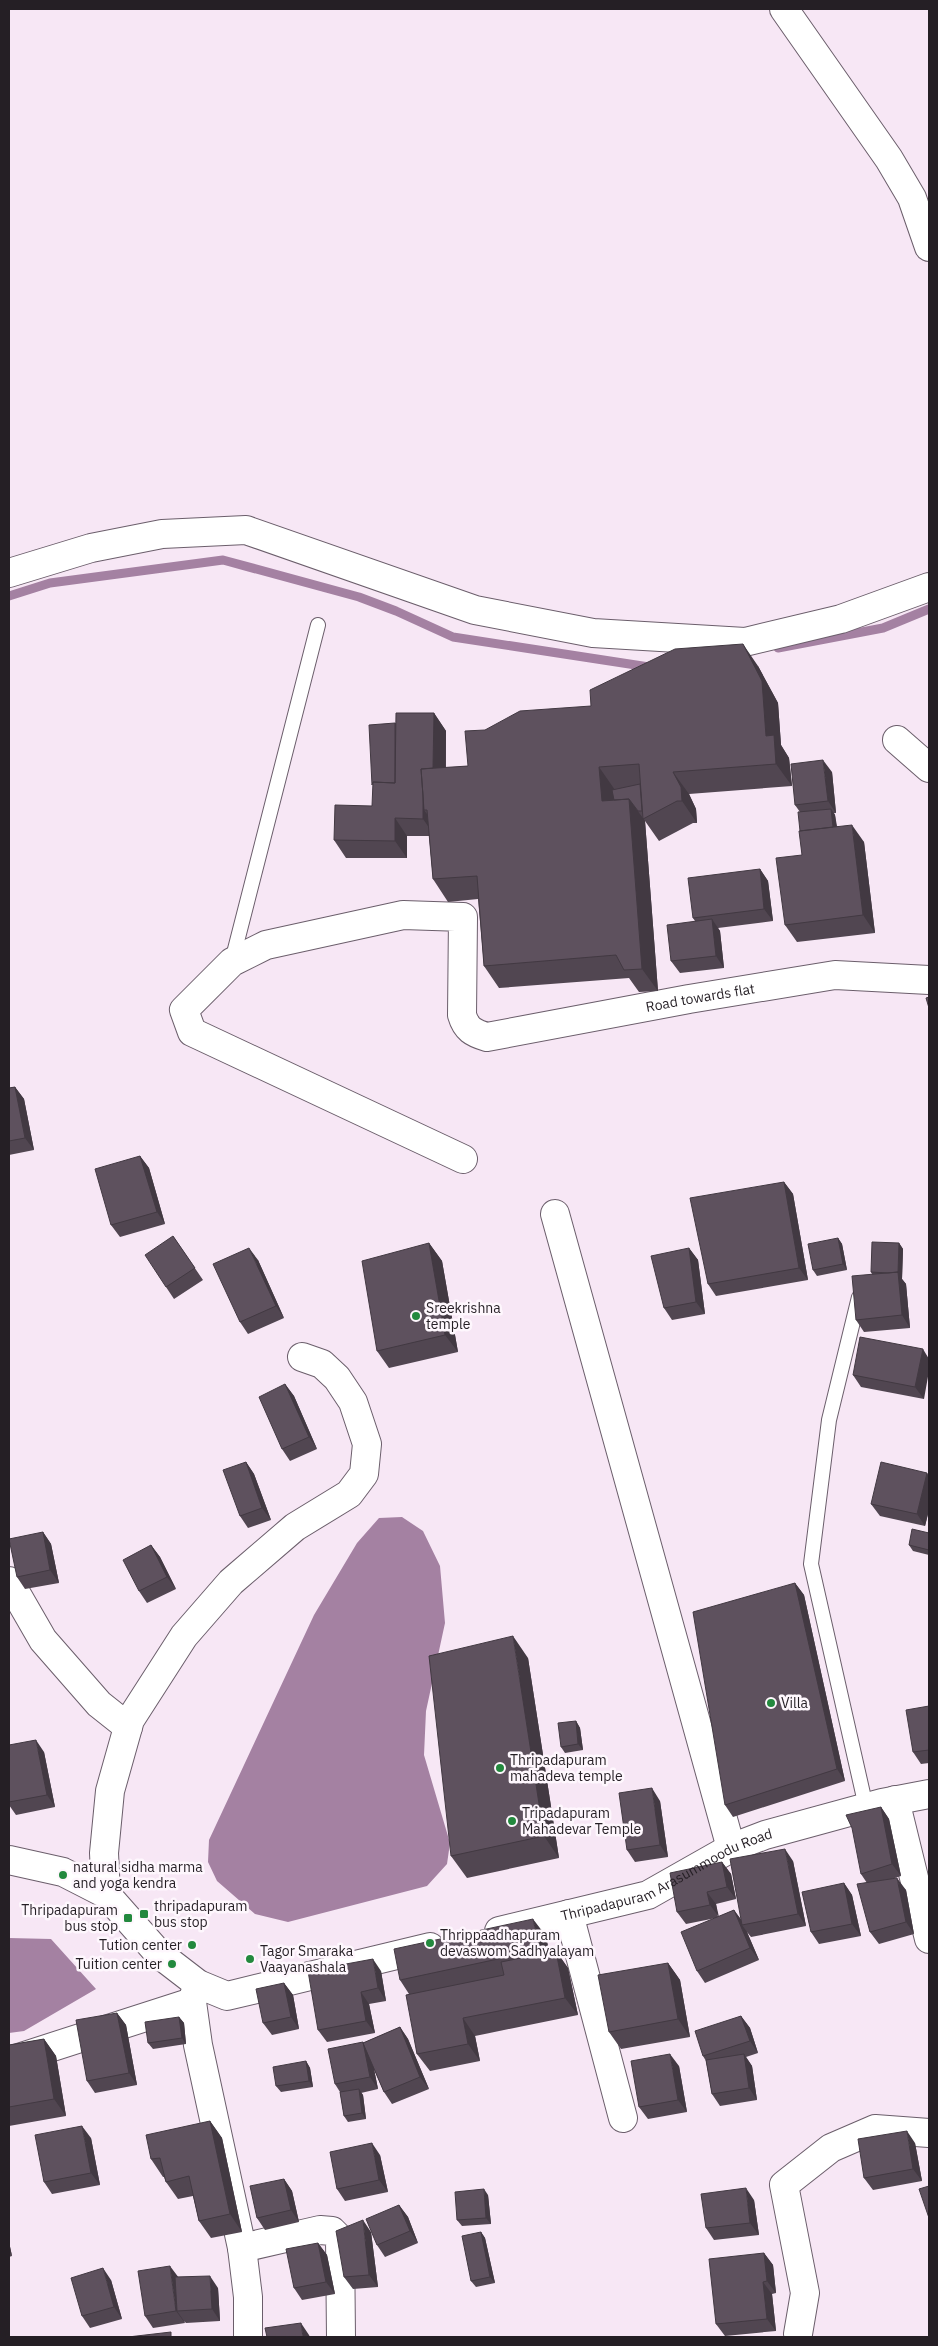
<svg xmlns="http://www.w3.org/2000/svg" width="938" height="2346" font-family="'IBM Plex Sans',sans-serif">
<rect width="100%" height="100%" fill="#f7e7f5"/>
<!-- water -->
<path fill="#a481a2" d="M402,1517L423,1531L440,1566L445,1623L426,1711L424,1755L450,1843L447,1864L427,1886L288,1922L255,1914L217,1881L208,1862L209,1840L314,1615L357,1543L379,1518Z
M9,1938L51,1939L96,1989L24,2031L9,2033Z"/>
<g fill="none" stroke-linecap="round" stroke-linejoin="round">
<!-- stream -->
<path stroke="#a481a2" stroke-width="9" d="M9,596L50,583L223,560L359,597L396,611L453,637L649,667
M778,648L883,628L929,609"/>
<!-- lane casing -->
<g stroke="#6b5e6b" stroke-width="16">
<path id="lane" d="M232,961L318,625
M859,1297L829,1420L811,1564L866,1807"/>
</g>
<!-- street casing -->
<g stroke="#6b5e6b" stroke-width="30">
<g id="street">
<path d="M784,9L889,159L912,198L929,247"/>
<path d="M9,573L91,548L162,534L246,530L475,610L593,633L745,642L841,619L929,587"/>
<path d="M897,740L929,768"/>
<path id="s1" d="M463,1159L192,1032L184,1010L232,962L266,945L403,915L463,917L462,1015C466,1029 473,1033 487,1037L689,999L835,975L929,980"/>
<path d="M555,1214L731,1848"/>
<path d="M9,1581L43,1640L99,1704L128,1727"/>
<path d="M895,1800L929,1939"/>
<path d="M106,1894L104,1853L110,1791L130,1720L184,1636L231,1582L295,1527L349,1494L364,1474L367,1444L353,1402L337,1378L322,1364L302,1357"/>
<path d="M569,1914L623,2118"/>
<path d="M198,1984L192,2002L198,2045L242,2248L248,2297V2337"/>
<path d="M9,2061L192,2002"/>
<path d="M242,2248L320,2230L332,2231L340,2239L341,2337"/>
<path d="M798,2334L805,2293L784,2185L831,2148L875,2129L929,2133"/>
</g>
</g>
<!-- secondary casing -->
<g stroke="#6b5e6b" stroke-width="30">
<g id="secondary">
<path d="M9,1860L63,1872L106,1894L159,1954L198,1984L227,1996L430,1947"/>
<path id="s2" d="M499,1931L648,1895L731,1848L765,1835L882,1803L929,1794"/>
</g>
</g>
<!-- lane -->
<use href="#lane" stroke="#fff" stroke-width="14"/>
<!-- street -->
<use href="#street" stroke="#fff" stroke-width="28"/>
<!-- secondary -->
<use href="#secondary" stroke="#fff" stroke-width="28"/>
</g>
<!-- wall -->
<path fill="#514651" d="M758,666L778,703L781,745L789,758L792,786L689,794L696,809L697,823H693L659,841L645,821L658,991L639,992L629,978L499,988L484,966L478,899L448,902L433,879L429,836H407V858H346L334,840L372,806L395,723L434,713L446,731V768L468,766L485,730L591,706Z
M832,772L836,813H834L835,815L837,826L864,842L875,933L797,942L785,925L802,855L800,812L795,805Z
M760,869L768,881L773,921L718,928L720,931L724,968L680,973L671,961L695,921L693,918Z
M15,1087L24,1099L34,1150L9,1155V1088Z
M140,1156L149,1168L165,1224L120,1237L111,1225Z
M784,1182L793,1194L808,1280L716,1296L708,1284Z
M173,1236L203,1280L174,1299L166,1287Z
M838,1238L842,1244L847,1270L817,1276L813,1270Z
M429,1243L442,1261L458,1352L389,1368L377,1351Z
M899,1243L903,1249L902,1279L906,1284L910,1328L864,1332L856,1320L872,1274L871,1272Z
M689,1248L698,1260L705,1314L672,1320L664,1308Z
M258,1260L284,1318L248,1334L240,1322Z
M923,1349L924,1399L861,1387L853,1375Z
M285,1384L294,1396L317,1449L290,1461L282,1449Z
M246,1462L254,1474L271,1520L248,1528L240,1516Z
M927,1473L929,1477V1510L925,1526L880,1516L871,1504Z
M43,1532L51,1544L59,1583L25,1589L17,1577Z
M929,1533V1555L913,1551L909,1545Z
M151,1545L160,1557L176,1589L147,1603L139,1591Z
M795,1583L804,1595L845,1781L733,1817L725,1805Z
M528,1658L559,1858L467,1878L451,1856Z
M929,1706V1763L921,1764L913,1752Z
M576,1721L580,1728L583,1750L565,1753L561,1747Z
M9,1745L44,1752L55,1807L16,1815L9,1805Z
M660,1801L668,1857L635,1862L627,1850Z
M881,1807L889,1819L901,1876L892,1879L906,1890L914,1934L879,1944L870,1932L867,1883L861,1874Z
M793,1861L806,1926L751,1937L747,1932L759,1960L705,1983L697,1971L716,1918L686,1924L677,1912L722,1862L731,1874L736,1899L716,1904L718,1917L734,1910L741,1920Z
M844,1883L852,1895L861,1936L819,1944L811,1932Z
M546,1936L549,1952L556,1951L568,1968L578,2015L475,2036L480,2061L430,2071L417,2054L409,1994L400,1980Z
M668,1963L680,1980L690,2037L621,2049L609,2032Z
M381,1971L386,2001L369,2004L375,2033L327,2042L318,2030Z
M284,1983L293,1995L299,2029L272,2035L263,2023Z
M117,2013L126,2025L137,2085L95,2093L87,2081Z
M741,2016L750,2028L758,2053L746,2057L752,2066L757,2100L720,2106L712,2094L706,2061L703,2056Z
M179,2017L184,2023L186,2044L153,2049L148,2043Z
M400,2027L408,2039L429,2089L392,2104L384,2092L374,2069L378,2089L361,2093L363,2095L366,2119L348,2122L344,2116L340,2092L335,2084L363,2043Z
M44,2039L56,2056L66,2116L9,2126V2045Z
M306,2061L310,2068L313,2087L281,2092L276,2086Z
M679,2066L687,2112L648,2119L639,2107Z
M210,2121L222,2138L242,2232L211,2238L199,2221L193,2196L178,2199L166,2182L164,2177H163L151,2159Z
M91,2138L100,2185L52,2194L44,2182Z
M915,2143L922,2181L873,2190L864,2178Z
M380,2155L388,2192L345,2201L337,2189Z
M284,2179L292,2191L299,2222L265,2230L257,2218Z
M488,2195L491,2224L462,2226L457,2220Z
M754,2200L759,2235L714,2240L706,2228Z
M399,2205L408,2217L418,2243L385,2257L377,2245Z
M371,2232L378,2287L353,2289L344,2277Z
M481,2232L485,2238L495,2283L476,2287L471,2281Z
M9,2242L12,2256L9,2257Z
M318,2243L327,2255L335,2294L302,2300L294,2288Z
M764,2253L773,2265L776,2293L772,2294L776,2331L725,2336L716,2324Z
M111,2280L122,2319L90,2328L82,2316Z
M218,2288L220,2321L186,2323L184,2321L185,2323L153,2328L145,2316Z"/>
<!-- shaded-wall -->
<path fill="#423942" d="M743,644L758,666L778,703L781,745L789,758L792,786L776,764L766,736Z
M434,713L446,731L445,788L433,771Z
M823,760L832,772L836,813L828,801Z
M599,767L615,790L617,823L602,801Z
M423,771L427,810H424L435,825V836L423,819Z
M673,772L689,794L696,809L697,823L682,801Z
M629,799L645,821L658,991L642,969Z
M831,809L835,815L838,839L834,833Z
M395,818L407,836V858L395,841Z
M852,825L864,842L875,933L863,915Z
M760,869L768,881L773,921L764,909Z
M712,919L720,931L724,968L716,956Z
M15,1087L24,1099L34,1150L25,1138Z
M140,1156L149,1168L165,1224L157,1212Z
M784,1182L793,1194L808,1280L799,1268Z
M838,1238L842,1244L847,1270L843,1264Z
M429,1243L442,1261L458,1352L445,1335Z
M899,1243L903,1249L902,1279L906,1284L910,1328L902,1315L898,1272Z
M249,1248L258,1260L284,1318L276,1306Z
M689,1248L698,1260L705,1314L696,1302Z
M923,1349L929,1359V1371L924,1399L915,1387Z
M285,1384L294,1396L317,1449L309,1437Z
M246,1462L254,1474L271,1520L262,1508Z
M927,1473L929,1477V1510L925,1526L917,1514Z
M43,1532L51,1544L59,1583L50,1570Z
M151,1545L160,1557L176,1589L167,1577Z
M795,1583L804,1595L845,1781L837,1769Z
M513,1636L528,1658L559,1858L544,1836Z
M576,1721L580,1728L583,1750L578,1744Z
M36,1740L44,1752L55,1807L47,1795Z
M652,1788L660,1801L668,1857L660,1845Z
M881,1807L889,1819L901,1876L892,1864Z
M785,1849L793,1861L806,1926L798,1914Z
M722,1862L731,1874L736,1899L727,1887Z
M897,1878L906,1890L914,1934L906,1922Z
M844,1883L852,1895L861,1936L852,1924Z
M707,1892L716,1904L719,1917L710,1905Z
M734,1910L743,1922L742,1925L747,1932L759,1960L750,1948Z
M533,1919L546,1936L552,1968L540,1950Z
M556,1951L568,1968L578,2015L565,1998Z
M373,1959L381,1971L386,2001L378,1988Z
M668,1963L680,1980L690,2037L678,2019Z
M284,1983L293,1995L299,2029L291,2017Z
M361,1992L369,2004L375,2033L366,2021Z
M117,2013L126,2025L137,2085L129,2073Z
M741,2016L750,2028L758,2053L750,2041Z
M179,2017L184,2023L186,2044L182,2038Z
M463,2018L475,2036L480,2061L468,2044Z
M400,2027L408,2039L429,2089L420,2077Z
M44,2039L56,2056L66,2116L54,2099Z
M363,2042L371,2054L378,2089L370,2077Z
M670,2054L679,2066L687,2112L678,2100Z
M744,2054L752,2066L757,2100L749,2088Z
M306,2061L310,2068L313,2087L309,2081Z
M359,2089L363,2095L366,2119L362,2113Z
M210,2121L222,2138L242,2232L230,2214Z
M82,2126L91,2138L100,2185L91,2173Z
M907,2131L915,2143L922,2181L913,2169Z
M372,2143L380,2155L388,2192L379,2180Z
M284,2179L292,2191L299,2222L291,2210Z
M746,2188L754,2200L759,2235L750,2223Z
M484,2189L488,2195L491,2224L486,2218Z
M399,2205L408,2217L418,2243L410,2231Z
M363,2220L371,2232L378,2287L369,2275Z
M481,2232L485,2238L495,2283L490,2277Z
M9,2242L12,2256L9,2251Z
M318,2243L327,2255L335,2294L326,2282Z
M764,2253L773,2265L776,2293L767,2281Z
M170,2266L179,2278L177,2311L184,2321L185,2323L176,2311Z
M103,2268L111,2280L122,2319L114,2307Z
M210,2276L218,2288L220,2321L212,2309Z
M763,2282L772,2294L776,2331L767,2319Z
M301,2323L309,2335L310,2337H303Z"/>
<!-- building -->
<path fill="#5e515e" stroke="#423942" d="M743,644L762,681L766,736L774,735L776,764L673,772L681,787L682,801H677L643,819L639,764L599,767L602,801L629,799L642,969L624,970L616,955L484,966L477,876L433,879L427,810H424L421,769L468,766L465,731L485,730L520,711L591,706L590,690L675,649Z
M396,713H434L433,768L421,769L423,795V819L395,818V841L334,840L335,805L372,806L373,782L395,783Z
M395,723V783L373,782L372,785L369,725Z
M823,760L828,801L795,805L791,764Z
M640,784L642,811H638L629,799L614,800L612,790Z
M831,809L833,827L800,831L798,812Z
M852,825L863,915L785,925L776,858L802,855L799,831Z
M760,869L764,909L693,918L688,878Z
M712,919L716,956L671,961L667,925Z
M929,997V1008L926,998Z
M15,1087L25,1138L9,1141V1088Z
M140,1156L157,1212L111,1225L95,1169Z
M784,1182L799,1268L708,1284L690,1198Z
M173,1236L195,1268L166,1287L145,1255Z
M838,1238L843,1264L813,1270L808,1244Z
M872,1242L899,1243L898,1273V1272L888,1273L871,1272Z
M429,1243L445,1335L377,1351L362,1261Z
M249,1248L276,1306L240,1322L213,1264Z
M689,1248L696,1302L664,1308L651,1256Z
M898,1272L902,1315L856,1320L852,1276Z
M860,1337L923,1349L915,1387L853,1375Z
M285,1384L309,1437L282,1449L259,1397Z
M246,1462L262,1508L240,1516L223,1470Z
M881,1462L927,1473L917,1514L871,1504Z
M912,1529L929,1533V1550L909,1545Z
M43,1532L50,1570L17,1577L9,1539Z
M151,1545L167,1577L139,1591L123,1560Z
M795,1583L837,1769L725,1805L693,1612Z
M513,1636L544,1836L451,1856L429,1656Z
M929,1706V1750L913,1752L906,1710Z
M576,1721L578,1744L561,1747L558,1723Z
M36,1740L47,1795L9,1802V1745Z
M652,1788L660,1845L627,1850L619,1793Z
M881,1807L892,1864L861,1874L852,1828L846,1815Z
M785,1849L798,1914L742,1925L730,1859Z
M722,1862L727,1887L707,1892L710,1905L677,1912L670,1873Z
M897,1878L906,1922L870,1932L857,1884Z
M844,1883L852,1924L811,1932L802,1892Z
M734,1910L750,1948L697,1971L681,1932Z
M533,1919L540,1950L400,1980L394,1949Z
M556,1951L565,1998L463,2018L468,2044L417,2054L406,1995L504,1975L501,1962Z
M373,1959L378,1988L361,1992L366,2021L318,2030L308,1971Z
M668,1963L678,2019L609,2032L598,1975Z
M284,1983L291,2017L263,2023L256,1989Z
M117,2013L129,2073L87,2081L76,2020Z
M741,2016L750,2041L703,2056L695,2031Z
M179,2017L182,2038L148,2043L145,2022Z
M400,2027L420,2077L384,2092L363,2043Z
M44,2039L54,2099L9,2107V2045Z
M363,2042L370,2077L335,2084L328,2049Z
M670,2054L678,2100L639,2107L631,2061Z
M744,2054L749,2088L712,2094L706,2060Z
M306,2061L309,2081L276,2086L273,2067Z
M359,2089L362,2113L344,2116L340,2092Z
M210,2121L230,2214L199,2221L189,2176L166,2182L160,2158L151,2159L146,2135Z
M82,2126L91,2173L44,2182L35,2135Z
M907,2131L913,2169L864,2178L858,2139Z
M372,2143L379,2180L337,2189L330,2152Z
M284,2179L291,2210L257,2218L250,2186Z
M929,2186V2218L919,2189Z
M746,2188L750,2223L706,2228L701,2194Z
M484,2189L486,2218L457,2220L455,2192Z
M399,2205L410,2231L377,2245L366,2219Z
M363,2220L369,2275L344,2277L336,2231Z
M481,2232L490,2277L471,2281L462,2236Z
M318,2243L326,2282L294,2288L286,2249Z
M764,2253L767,2281L763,2282L767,2319L716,2324L709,2259Z
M170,2266L176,2311L145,2316L138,2271Z
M103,2268L114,2307L82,2316L71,2278Z
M210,2276L212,2309L177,2311L175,2277Z
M301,2323L303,2337H267L265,2328Z
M171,2332V2337H128Z"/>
<!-- markers -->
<g fill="#23893e" stroke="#fef7fd" stroke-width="2">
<circle cx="416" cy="1316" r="5"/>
<circle cx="771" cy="1703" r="5"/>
<circle cx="500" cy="1768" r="5"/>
<circle cx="512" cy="1821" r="5"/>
<circle cx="63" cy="1875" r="5"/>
<rect x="139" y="1909" width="10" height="10" rx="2.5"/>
<rect x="123" y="1913" width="10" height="10" rx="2.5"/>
<circle cx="430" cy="1943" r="5"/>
<circle cx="192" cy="1945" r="5"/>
<circle cx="250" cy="1959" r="5"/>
<circle cx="172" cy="1964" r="5"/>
</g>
<g text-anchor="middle" stroke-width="5" stroke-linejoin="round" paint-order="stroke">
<!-- street labels -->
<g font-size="14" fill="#251f25" stroke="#fef7fd">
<text dy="5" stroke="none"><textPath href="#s1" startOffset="979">Road towards flat</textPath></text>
<text dy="5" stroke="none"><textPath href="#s2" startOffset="178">Thripadapuram Arasummoodu Road</textPath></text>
</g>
<!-- poi labels -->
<g font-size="14" fill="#251f25" stroke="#fef7fd" text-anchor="start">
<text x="426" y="1313">Sreekrishna<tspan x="426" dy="16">temple</tspan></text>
<text x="781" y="1708">Villa</text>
<text x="510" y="1765">Thripadapuram<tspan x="510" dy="16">mahadeva temple</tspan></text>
<text x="522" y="1818">Tripadapuram<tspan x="522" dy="16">Mahadevar Temple</tspan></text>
<text x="73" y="1872">natural sidha marma<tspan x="73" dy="16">and yoga kendra</tspan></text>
<text x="154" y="1911">thripadapuram<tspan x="154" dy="16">bus stop</tspan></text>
<text x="118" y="1915" text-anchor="end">Thripadapuram<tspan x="118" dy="16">bus stop</tspan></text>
<text x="440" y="1940">Thrippaadhapuram<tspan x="440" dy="16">devaswom Sadhyalayam</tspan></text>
<text x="182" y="1950" text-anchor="end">Tution center</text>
<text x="260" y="1956">Tagor Smaraka<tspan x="260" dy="16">Vaayanashala</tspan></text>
<text x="162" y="1969" text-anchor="end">Tuition center</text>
</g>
</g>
<!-- border -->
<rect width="938" height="2346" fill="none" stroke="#251f25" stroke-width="20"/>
</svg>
